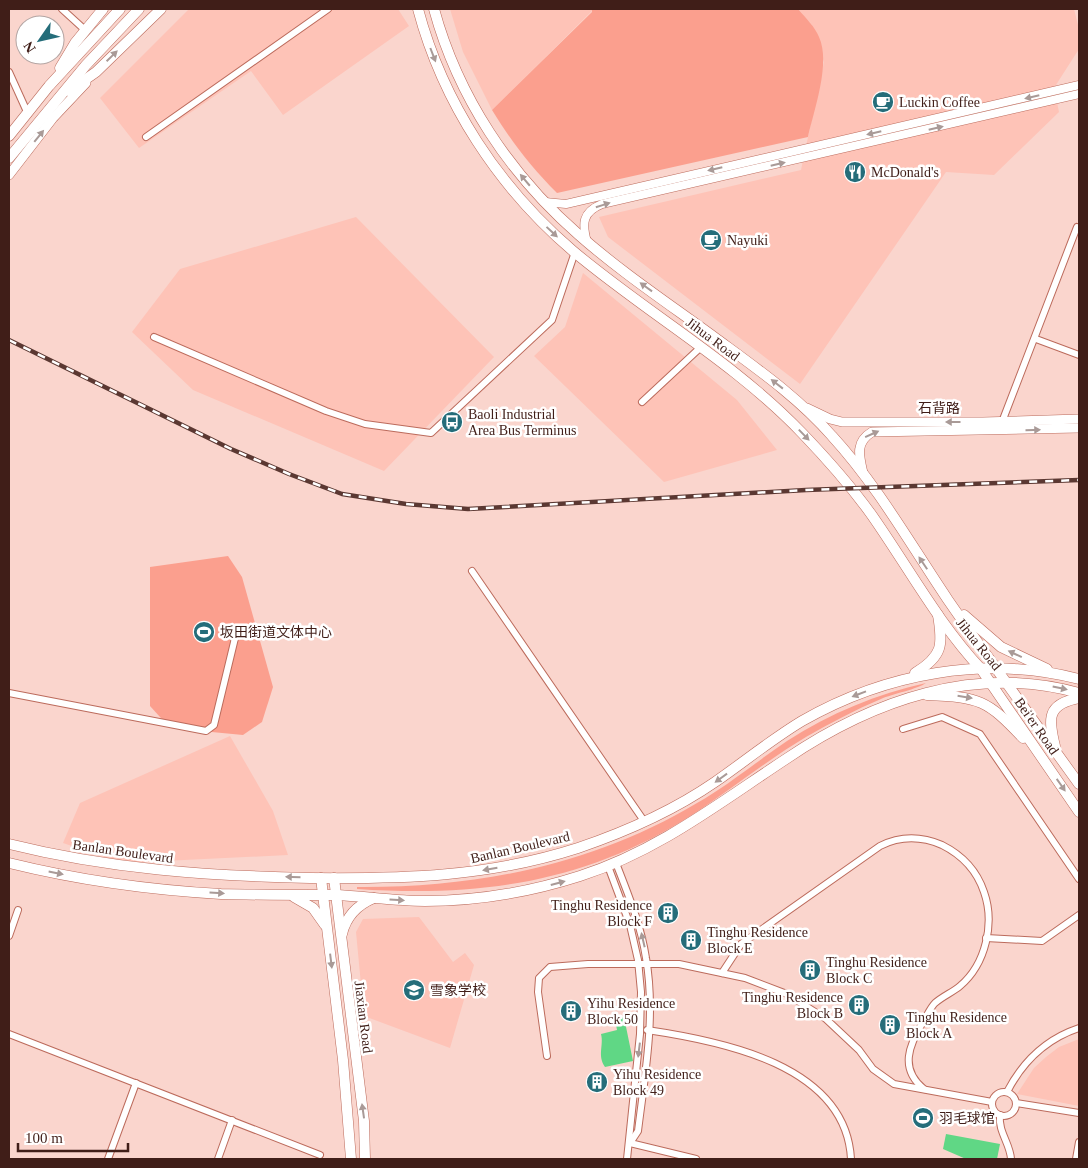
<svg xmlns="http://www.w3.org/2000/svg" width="1088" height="1168" font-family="'Times New Roman','Noto Sans SC',serif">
<rect width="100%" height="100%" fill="#fad5cd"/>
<g fill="#fec3b7">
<polygon points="189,9 398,9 409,26 283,115 251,71 139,148 100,98"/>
<polygon points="450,9 592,9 592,11 492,110 463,52"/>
<polygon points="798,9 1074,9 1079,29 1079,49 1054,88 1059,112 994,175 946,172 800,384 608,237 599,217 801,170 824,62 812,25"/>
<polygon points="356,217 494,357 384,471 193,390 132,332 180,269"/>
<polygon points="583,273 737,400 777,450 664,482 534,356 565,327"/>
<polygon points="230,736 273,811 288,855 122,863 63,843 80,803"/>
<polygon points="419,917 453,962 465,953 474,965 450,1048 364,1016 356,932 363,919"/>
<polygon points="1079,1039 1079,1106 1017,1094 1034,1068 1046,1057 1059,1047"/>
</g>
<g fill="#fb9f8e">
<path d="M592,9H798C806,18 815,27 819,37C831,63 814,110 808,137L557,193C531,167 511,141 492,110L592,12Z"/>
<polygon points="228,556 242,577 273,687 262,722 243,735 170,728 150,706 150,567"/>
<path d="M926,683C918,689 892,694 881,699C855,710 830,723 806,737C764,762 726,794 684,820C580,884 476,897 357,889V887C477,888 593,865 697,803C729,785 757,761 787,741C830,713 877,694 926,683Z"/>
</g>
<g fill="#60d785">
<path d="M624,1017L633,1061L605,1067C597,1055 604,1046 601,1034L617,1030L615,1019Z"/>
<polygon points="946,1134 1000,1144 997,1159 966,1159 943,1149"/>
</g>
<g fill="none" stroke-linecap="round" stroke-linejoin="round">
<g stroke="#bc6b5c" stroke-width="8">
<g id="minor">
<polyline points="62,9 85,30"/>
<polyline points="9,72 28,114"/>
<polyline points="146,137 328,9"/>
<polyline points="154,337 326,411 365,424 431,433 552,320 575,252"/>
<polyline points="1036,339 1079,355"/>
<polyline points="642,402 701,347"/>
<polyline points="1002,422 1077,227 1079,228"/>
<polyline points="472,571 644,821"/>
<polyline points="9,693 206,731 214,725 236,634"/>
<polyline points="903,729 942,717 980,734 1079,879"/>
<path d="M616,863C628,894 641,925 646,958C656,1015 645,1074 638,1131L630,1143"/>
<polyline points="608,866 630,925 638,960 641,992 640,1034 627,1159"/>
<polyline points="9,936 18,910"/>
<polyline points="986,938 1042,941 1079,915"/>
<path d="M722,973L741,944L880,846C900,836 921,836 942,845C962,855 977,871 984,892C995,923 986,964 960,986C953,992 943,996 935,1003C930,1008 927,1016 923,1022C909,1045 899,1069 924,1089"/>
<path d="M647,1030C722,1041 846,1065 851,1159"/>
<polyline points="9,1034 320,1155"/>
<polyline points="547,1056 538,992 539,978 550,967 588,964 679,964 745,978 787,994 826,1019 859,1050 873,1069 894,1084 992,1102"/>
<circle cx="1004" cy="1104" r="12"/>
<path d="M1007,1092C1023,1061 1046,1039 1079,1028"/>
<polyline points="1016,1103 1079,1113"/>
<path d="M1000,1115C998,1132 1010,1143 1011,1159"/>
<polyline points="630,1143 696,1159"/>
<polyline points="108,1159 136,1083"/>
<polyline points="218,1159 232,1120"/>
<polyline points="1076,1159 1079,1142"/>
</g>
</g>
<g stroke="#bc6b5c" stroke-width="9">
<g id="tertiary">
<polyline points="545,202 566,204 1079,85"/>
<path d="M587,242C582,224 582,212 602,204L1079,94"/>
</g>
</g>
<g stroke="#bc6b5c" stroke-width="10">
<g id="secondary">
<polyline points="9,175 53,118 86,83"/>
<polyline points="807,408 830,419 842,422 983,422 1079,419"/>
<path d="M863,473C859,456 855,442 872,432L1079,428"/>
</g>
</g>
<g stroke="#bc6b5c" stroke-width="11">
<g id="primary">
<path d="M418,9C443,103 499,188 573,251C648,314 734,362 802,433C826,458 850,485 871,514C907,565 938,623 981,669L1079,812"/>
<path d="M434,9C458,97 510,175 579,235C621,272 669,304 714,337C756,368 798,397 832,436C877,485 911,545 948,600C991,662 1035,723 1079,784"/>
<polyline points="60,68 75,43 103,9"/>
<polyline points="69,91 96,72 161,9"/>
<polyline points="9,136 49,86 120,9"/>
<polyline points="9,158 86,65 139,9"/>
<polyline points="964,615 1001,647 1047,669"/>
<path d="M915,673C943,656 943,645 938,615"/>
<path d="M927,695C980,697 987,700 1023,738"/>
<path d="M1055,746C1048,718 1047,704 1079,698"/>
<path d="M9,844C109,869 208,876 310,878C404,879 488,877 578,848C625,832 673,811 715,782C744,762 772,739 802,721C886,673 985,655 1079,679"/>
<path d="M9,863C78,880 150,890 221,894C259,895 297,895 334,895C364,896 394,901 425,901C477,901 530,892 580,876C658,851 719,803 786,759C873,700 975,664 1079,693"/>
<polyline points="321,878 343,1060 351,1159"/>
<polyline points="334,878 364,1121 365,1159"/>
<polyline points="294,897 313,908 325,925"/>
<path d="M342,934C346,917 357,905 374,898"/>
</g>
</g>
<use href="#minor" stroke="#fff" stroke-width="6"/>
<use href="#tertiary" stroke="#fff" stroke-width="8"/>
<use href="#secondary" stroke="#fff" stroke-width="9"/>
<use href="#primary" stroke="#fff" stroke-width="10"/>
<g stroke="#5b3832" stroke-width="4.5">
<polyline id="rail" points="9,340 231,449 289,474 342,494 406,504 468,509 806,490 1079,480"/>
</g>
<use href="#rail" stroke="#fff" stroke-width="2.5" stroke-dasharray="8" stroke-linecap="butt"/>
</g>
<defs><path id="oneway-solid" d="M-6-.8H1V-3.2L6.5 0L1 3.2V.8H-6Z" transform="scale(1.25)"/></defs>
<g fill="#a99a97">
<use href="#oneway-solid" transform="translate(433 55) rotate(69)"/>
<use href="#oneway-solid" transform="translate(112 56) rotate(-44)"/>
<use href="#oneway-solid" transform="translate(1032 97) rotate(167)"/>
<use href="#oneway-solid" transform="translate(936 128) rotate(-13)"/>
<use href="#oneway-solid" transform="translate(874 133) rotate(167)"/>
<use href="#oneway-solid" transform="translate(39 136) rotate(-51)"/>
<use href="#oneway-solid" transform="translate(778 164) rotate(-13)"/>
<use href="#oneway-solid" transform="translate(715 169) rotate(167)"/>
<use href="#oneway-solid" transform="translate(525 180) rotate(-130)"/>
<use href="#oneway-solid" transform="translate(603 205) rotate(-17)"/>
<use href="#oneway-solid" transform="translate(552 232) rotate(43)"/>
<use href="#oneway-solid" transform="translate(646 287) rotate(-144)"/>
<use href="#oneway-solid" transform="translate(777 384) rotate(-142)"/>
<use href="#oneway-solid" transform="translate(953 422) rotate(-180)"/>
<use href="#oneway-solid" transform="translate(1033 430) rotate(-1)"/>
<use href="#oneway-solid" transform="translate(872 434) rotate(-24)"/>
<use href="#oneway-solid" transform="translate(804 435) rotate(46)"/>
<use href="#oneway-solid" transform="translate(923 563) rotate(-124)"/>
<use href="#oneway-solid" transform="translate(1015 654) rotate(-155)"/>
<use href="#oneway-solid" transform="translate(1060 688) rotate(12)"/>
<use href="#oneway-solid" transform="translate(859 694) rotate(159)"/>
<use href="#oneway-solid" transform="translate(965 697) rotate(9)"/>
<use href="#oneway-solid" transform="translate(721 778) rotate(144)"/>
<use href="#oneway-solid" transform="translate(1061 785) rotate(55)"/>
<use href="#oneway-solid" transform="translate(490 869) rotate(170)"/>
<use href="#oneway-solid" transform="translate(56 873) rotate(11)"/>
<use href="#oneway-solid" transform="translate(293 877) rotate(-179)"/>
<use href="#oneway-solid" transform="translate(558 883) rotate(-15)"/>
<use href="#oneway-solid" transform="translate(217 893) rotate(3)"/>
<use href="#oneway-solid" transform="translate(397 900) rotate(3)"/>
<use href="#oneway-solid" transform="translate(643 940) rotate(-103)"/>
<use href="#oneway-solid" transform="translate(331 961) rotate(83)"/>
<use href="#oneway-solid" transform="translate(639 1050) rotate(97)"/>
<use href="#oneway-solid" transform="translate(363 1111) rotate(-98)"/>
</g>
<defs>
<g id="cafe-disc" transform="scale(1.125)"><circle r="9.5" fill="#256d7a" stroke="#fff"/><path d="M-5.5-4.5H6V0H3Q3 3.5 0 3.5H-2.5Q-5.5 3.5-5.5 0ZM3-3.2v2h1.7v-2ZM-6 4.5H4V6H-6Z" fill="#fff"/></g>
<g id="restaurant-disc" transform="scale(1.125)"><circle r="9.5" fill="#256d7a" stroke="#fff"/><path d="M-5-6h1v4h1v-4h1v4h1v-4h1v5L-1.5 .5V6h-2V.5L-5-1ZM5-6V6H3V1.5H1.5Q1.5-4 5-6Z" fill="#fff"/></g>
<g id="bus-disc" transform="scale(1.125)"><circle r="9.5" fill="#256d7a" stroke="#fff"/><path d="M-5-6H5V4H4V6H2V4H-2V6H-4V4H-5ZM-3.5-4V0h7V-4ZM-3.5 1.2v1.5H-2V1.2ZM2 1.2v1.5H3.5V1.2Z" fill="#fff"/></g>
<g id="stadium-disc" transform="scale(1.125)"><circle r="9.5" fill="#256d7a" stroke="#fff"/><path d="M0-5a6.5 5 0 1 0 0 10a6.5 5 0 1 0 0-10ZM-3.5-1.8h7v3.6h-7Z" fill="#fff"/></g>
<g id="building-disc" transform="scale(1.125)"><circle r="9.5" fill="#256d7a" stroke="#fff"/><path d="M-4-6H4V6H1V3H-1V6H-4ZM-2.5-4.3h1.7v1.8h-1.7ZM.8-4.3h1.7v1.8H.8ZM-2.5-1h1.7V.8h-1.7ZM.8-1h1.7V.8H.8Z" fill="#fff"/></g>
<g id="school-disc" transform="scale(1.125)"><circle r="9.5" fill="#256d7a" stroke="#fff"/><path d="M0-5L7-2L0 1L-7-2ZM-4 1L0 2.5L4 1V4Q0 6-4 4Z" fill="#fff"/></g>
</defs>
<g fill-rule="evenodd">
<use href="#cafe-disc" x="883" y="102"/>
<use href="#restaurant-disc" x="855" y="172"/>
<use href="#cafe-disc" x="711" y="240"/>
<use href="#bus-disc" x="452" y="422"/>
<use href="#stadium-disc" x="204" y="632"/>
<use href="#building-disc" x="668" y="913"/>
<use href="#building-disc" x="691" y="940"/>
<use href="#building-disc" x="810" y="970"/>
<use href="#school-disc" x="414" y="990"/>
<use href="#building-disc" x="859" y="1005"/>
<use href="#building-disc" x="571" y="1011"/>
<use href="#building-disc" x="890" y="1025"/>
<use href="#building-disc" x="597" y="1082"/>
<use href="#stadium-disc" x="923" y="1118"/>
</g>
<g text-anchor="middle" stroke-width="5" stroke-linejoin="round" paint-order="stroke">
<g font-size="14" fill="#401e18" stroke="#fff" text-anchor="start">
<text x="899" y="107">Luckin Coffee</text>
<text x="871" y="177">McDonald's</text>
<text x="727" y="245">Nayuki</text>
<text x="468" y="419">Baoli Industrial<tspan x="468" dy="16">Area Bus Terminus</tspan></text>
<text x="220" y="637">坂田街道文体中心</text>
<text x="652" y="910" text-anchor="end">Tinghu Residence<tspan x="652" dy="16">Block F</tspan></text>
<text x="707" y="937">Tinghu Residence<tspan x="707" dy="16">Block E</tspan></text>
<text x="826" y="967">Tinghu Residence<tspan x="826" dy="16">Block C</tspan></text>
<text x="430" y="995">雪象学校</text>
<text x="843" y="1002" text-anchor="end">Tinghu Residence<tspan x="843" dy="16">Block B</tspan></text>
<text x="587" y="1008">Yihu Residence<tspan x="587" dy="16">Block 50</tspan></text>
<text x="906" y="1022">Tinghu Residence<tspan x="906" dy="16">Block A</tspan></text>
<text x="613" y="1079">Yihu Residence<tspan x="613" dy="16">Block 49</tspan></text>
<text x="939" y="1123">羽毛球馆</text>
</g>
<g font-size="14" fill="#401e18" stroke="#fff">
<text transform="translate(713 339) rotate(37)" y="5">Jihua Road</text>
<text x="939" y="413">石背路</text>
<text transform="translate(979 644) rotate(51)" y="5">Jihua Road</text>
<text transform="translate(1037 726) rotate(55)" y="5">Bei'er Road</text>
<text transform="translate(520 847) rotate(-13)" y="5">Banlan Boulevard</text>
<text transform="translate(123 851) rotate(8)" y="5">Banlan Boulevard</text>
<text transform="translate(364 1017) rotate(83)" y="5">Jiaxian Road</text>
</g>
</g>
<rect width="1088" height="1168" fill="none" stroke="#401e18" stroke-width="20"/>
<g transform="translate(40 40) rotate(236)"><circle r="24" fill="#ffffff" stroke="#b3a5a3"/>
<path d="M0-4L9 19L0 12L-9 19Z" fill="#256d7a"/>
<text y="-8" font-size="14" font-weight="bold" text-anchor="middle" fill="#401e18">N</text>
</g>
<path d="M18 1143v8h110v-8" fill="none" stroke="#401e18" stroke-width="2.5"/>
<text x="25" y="1143" font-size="15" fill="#401e18" stroke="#ffffff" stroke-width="4" paint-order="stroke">100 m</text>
</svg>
